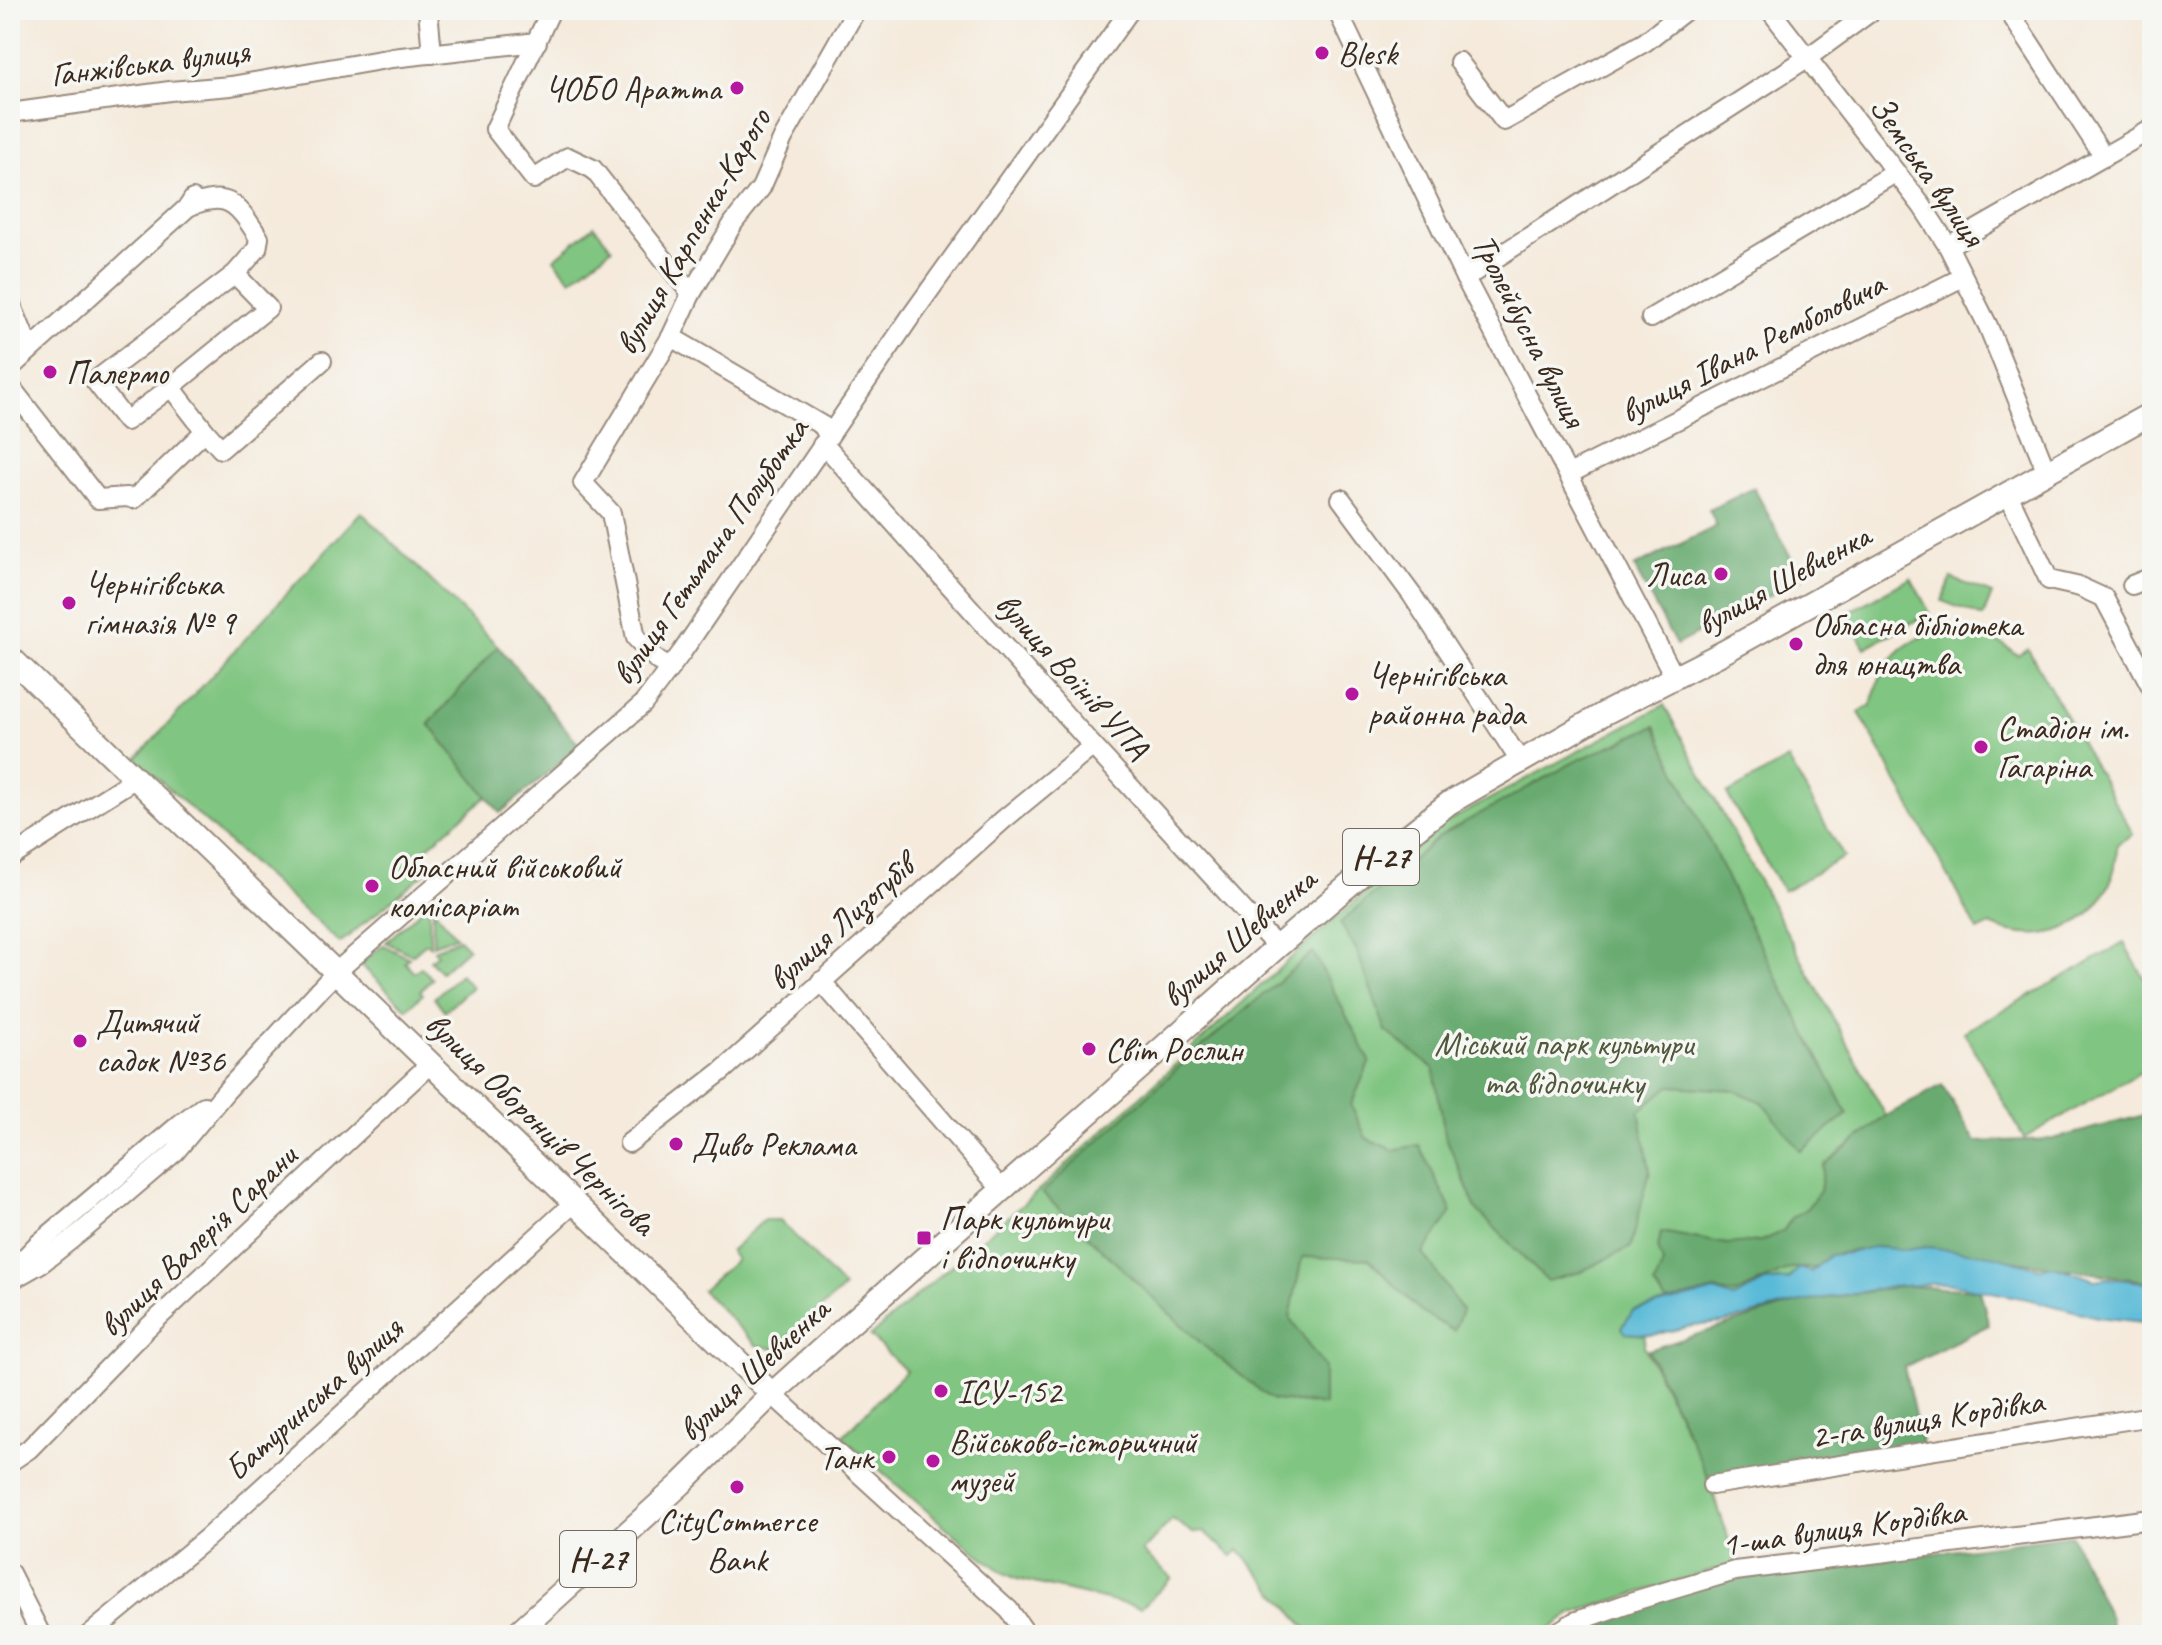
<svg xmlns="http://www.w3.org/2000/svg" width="2162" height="1645" font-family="Caveat,sans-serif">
<rect width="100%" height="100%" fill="#f6f6f2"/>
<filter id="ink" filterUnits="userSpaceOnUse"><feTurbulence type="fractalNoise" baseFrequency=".0125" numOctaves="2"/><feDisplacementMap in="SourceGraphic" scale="16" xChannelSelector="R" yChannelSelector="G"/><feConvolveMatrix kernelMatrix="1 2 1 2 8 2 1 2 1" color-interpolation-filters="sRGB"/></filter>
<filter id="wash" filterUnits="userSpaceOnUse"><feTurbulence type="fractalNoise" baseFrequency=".006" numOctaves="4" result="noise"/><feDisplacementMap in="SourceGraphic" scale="32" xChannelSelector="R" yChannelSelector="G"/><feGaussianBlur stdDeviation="1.8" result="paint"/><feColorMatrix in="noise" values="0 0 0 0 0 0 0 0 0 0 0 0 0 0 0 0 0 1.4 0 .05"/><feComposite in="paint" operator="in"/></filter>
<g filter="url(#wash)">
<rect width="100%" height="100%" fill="#f5eadb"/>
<g fill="#80c581" stroke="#5e7850" stroke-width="2">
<polygon points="594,226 612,248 571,280 554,259"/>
<polygon points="361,512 498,646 429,724 487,796 416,857 425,873 340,943 136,759"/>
<polygon points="1911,578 1930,613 1865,648 1845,614"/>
<polygon points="1951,578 1992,594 1983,617 1942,601"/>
<path d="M1958,629C1982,633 1998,639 2017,655L2028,649L2133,834L2117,844C2118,914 2054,954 1990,925L1978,931L1859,712L1871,705C1884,655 1907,634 1958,629Z"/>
<polygon points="1664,705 1886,1116 1824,1165 1815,1268 1811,1272 1798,1268 1788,1280 1767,1281 1734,1298 1715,1291 1633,1311 1622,1327 1626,1333 1645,1335 1644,1346 1705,1469 1737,1563 1573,1613 1541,1635 1312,1635 1239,1550 1232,1556 1204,1532 1193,1533 1172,1519 1142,1552 1172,1578 1141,1608 1017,1579 1004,1573 964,1543 842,1437 906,1371 870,1336 1036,1193 1296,953 1443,824"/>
<polygon points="1788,759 1844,857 1783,891 1727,794"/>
<polygon points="429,903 430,946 426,943 412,955 386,942"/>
<polygon points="433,908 456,936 433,945"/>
<polygon points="459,939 468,948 441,972 430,960 437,954 434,950"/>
<polygon points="2124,943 2152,992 2152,1066 2024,1138 1964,1032"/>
<polygon points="383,945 409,958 405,962 414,972 421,967 432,979 420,991 423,994 407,1009 360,964"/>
<polygon points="460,974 472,987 445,1011 434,998"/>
<polygon points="764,1220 780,1220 844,1288 775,1349 756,1345 702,1290 736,1260 730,1251"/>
</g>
<g fill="#68aa6f" stroke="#526a46" stroke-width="2">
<polygon points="1754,488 1802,578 1676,645 1634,567 1717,526 1709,510"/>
<polygon points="498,646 580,746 500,813 429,724"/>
<polygon points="1655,726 1748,922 1848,1114 1801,1151 1762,1102 1734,1090 1669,1086 1639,1112 1650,1170 1631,1247 1580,1272 1547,1281 1476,1209 1445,1135 1434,1069 1386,1031 1356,949 1340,923 1441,835 1574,762"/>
<polygon points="1313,952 1370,1061 1351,1105 1366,1138 1393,1150 1419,1145 1452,1212 1423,1253 1462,1310 1454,1331 1421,1312 1369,1259 1302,1257 1290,1318 1324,1367 1324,1405 1272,1400 1204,1346 1042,1193 1182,1064"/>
<polygon points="1942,1085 1976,1142 2053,1139 2152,1113 2152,1282 1927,1247 1907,1250 1876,1247 1830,1255 1815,1268 1791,1268 1735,1294 1715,1290 1667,1302 1654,1286 1663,1264 1658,1248 1661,1232 1727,1244 1761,1241 1783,1231 1792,1218 1807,1208 1820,1191 1824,1165 1886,1116"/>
<polygon points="1905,1286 1980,1290 1989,1325 1904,1367 1923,1451 1712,1485 1648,1350 1796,1303"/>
<polygon points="2071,1535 2110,1618 2113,1635 1574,1635 1611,1614 1707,1583"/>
</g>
<polygon fill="#58bad7" stroke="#4a727a" stroke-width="2" points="1873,1247 1907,1250 1927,1247 1992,1255 2040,1268 2054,1266 2095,1280 2107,1278 2152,1283 2152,1323 2097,1317 2032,1300 1946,1283 1889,1287 1796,1303 1722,1323 1692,1326 1653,1335 1626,1333 1622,1328 1633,1311 1715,1291 1734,1298 1767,1281 1788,1280 1798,1268 1811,1272 1830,1255 1849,1253"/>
</g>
<g filter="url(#ink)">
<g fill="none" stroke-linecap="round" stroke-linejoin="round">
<g stroke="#988a7c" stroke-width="22">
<g id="minor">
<polyline points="428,10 432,54"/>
<polyline points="551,10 495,129 534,179 568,157 593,169 691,294"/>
<polyline points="1337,10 1465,278 1674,676"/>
<polyline points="1770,10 1922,206 1948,246 1988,326 2046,470"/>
<polyline points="2008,10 2104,157"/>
<polyline points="1459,62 1504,121 1645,42 1686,10"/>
<polyline points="10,113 170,91 231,86 392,58 537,42"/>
<polyline points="1948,246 2152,129"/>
<polyline points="1465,278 1807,58 1873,10"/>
<polyline points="10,301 30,350"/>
<polyline points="1651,318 1895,173"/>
<polyline points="671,337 823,426 828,436"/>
<polyline points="10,368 188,207 193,199"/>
<polyline points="10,386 98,499 127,497 134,499 205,431 221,449 322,361"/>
<path d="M171,387L126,421L95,381L235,274L257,249L259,238C237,203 228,190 188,207"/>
<polyline points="205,431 171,387 268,308 235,274"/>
<polyline points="822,445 828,449 1093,746 1277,947"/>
<polyline points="1569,474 1963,277"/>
<polyline points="2007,492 2049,580 2080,587 2104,598 2152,688"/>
<polyline points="1341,499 1412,595 1520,761"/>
<polyline points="2132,585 2152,577"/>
<polyline points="670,668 658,661 636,638 611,513 583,483 671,337 691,294 734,222 761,188 783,138 856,10"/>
<polyline points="10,858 136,778"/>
<polyline points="821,981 1003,1191"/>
<polyline points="629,1143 722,1071 1003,820 1093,746"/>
<polyline points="10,1273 37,1245 180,1124 204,1106"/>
<polyline points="10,1281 43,1262 87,1227 175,1152 226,1091 336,972 643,704 682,652 909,319 1130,10"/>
<polyline points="772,1394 1009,1610 1027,1635"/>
<polyline points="10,1462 29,1449 145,1330 430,1064"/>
<polyline points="1712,1485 2152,1416"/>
<polyline points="10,1573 41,1635"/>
<polyline points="89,1635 208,1537 575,1202"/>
<polyline points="1553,1635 1574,1622 1637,1600 1735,1571 2152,1519"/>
</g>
</g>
<g stroke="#988a7c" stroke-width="26">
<g id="major">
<polyline points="10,657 772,1394"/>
<polyline points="515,1635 681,1484 772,1394 835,1337 1277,947 1391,849 1449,803 1605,713 1724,652 2152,413"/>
</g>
</g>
<use href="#minor" stroke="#fff" stroke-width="18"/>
<use href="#major" stroke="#fff" stroke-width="22"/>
</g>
</g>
<g fill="#b5179e" stroke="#f6f6f2" stroke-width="3">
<circle cx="1322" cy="53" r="8"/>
<circle cx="737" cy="88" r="8"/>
<circle cx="50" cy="372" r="8"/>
<circle cx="1721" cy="574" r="8"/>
<circle cx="69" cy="603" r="8"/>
<circle cx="1796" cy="644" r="8"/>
<circle cx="1352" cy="694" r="8"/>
<circle cx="1981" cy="747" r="8"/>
<circle cx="372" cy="886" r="8"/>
<circle cx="80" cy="1041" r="8"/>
<circle cx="1089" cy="1049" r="8"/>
<circle cx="676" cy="1144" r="8"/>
<rect x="916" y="1230" width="16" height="16" rx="4"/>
<circle cx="941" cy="1391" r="8"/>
<circle cx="889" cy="1457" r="8"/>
<circle cx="933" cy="1461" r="8"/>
<circle cx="737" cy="1487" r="8"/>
</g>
<g text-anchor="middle" stroke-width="7" stroke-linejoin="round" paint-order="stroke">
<g fill="#f6f6f2" stroke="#73675e" stroke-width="2">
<rect x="1343" y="829" width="76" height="56" rx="6"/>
<rect x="560" y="1531" width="76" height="56" rx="6"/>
</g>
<g font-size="32" font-weight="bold" fill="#3b2a1e">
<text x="1381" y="868">Н-27</text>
<text x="598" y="1570">Н-27</text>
</g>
<g font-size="34" fill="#3b2a1e" stroke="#f6f6f2" text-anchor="start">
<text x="1338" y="65">Blesk</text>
<text x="721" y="100" text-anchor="end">ЧОБО Аратта</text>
<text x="66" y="384">Палермо</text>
<text x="1705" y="586" text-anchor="end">Лиса</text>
<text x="85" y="595">Чернігівська<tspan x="85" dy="39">гімназія № 9</tspan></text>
<text x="1812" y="636">Обласна бібліотека<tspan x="1812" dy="39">для юнацтва</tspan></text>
<text x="1368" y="686">Чернігівська<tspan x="1368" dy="39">районна рада</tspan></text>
<text x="1997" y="739">Стадіон ім.<tspan x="1997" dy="39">Гагаріна</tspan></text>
<text x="388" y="878">Обласний військовий<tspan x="388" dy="39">комісаріат</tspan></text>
<text x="96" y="1033">Дитячий<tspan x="96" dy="39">садок №36</tspan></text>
<text x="1105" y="1061">Світ Рослин</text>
<text x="692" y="1156">Диво Реклама</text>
<text x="940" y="1230">Парк культури<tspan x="940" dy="39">і відпочинку</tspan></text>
<text x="957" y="1403">ІСУ-152</text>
<text x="949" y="1453">Військово-історичний<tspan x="949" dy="39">музей</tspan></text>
<text x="873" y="1469" text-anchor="end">Танк</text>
<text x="737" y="1532" text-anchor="middle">CityCommerce<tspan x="737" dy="39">Bank</tspan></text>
</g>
<g font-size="34" fill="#3b2a1e" stroke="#f6f6f2">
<text transform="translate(150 62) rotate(-7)" y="12">Ганжівська вулиця</text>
<text transform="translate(1928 170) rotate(55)" y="12">Земська вулиця</text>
<text transform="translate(692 231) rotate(-60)" y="12">вулиця Карпенка-Карого</text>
<text transform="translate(1530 330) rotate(63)" y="12">Тролейбусна вулиця</text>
<text transform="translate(1752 347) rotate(-27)" y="12">вулиця Івана Ремболовича</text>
<text transform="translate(709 551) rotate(-55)" y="12">вулиця Гетьмана Полуботка</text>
<text transform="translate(1783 579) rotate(-29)" y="12">вулиця Шевченка</text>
<text transform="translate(1073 675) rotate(48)" y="12">вулиця Воїнів УПА</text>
<text transform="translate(840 922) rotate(-42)" y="12">вулиця Лизогубів</text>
<text transform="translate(1238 937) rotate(-41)" y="12">вулиця Шевченка</text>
<text transform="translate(541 1123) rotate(44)" y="12">вулиця Оборонців Чернігова</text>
<text transform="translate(197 1240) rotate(-44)" y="12">вулиця Валерія Сарани</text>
<text transform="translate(753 1369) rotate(-43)" y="12">вулиця Шевченка</text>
<text transform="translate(313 1398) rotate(-42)" y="12">Батуринська вулиця</text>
<text transform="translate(1927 1418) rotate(-9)" y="12">2-га вулиця Кордівка</text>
<text transform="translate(1843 1527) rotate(-8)" y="12">1-ша вулиця Кордівка</text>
</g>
<g font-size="34" fill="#50583c" stroke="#f6f6f2">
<text x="1564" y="1055">Міський парк культури<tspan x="1564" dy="39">та відпочинку</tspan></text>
</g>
</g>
<rect width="2162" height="1645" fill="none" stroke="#f6f6f2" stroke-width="40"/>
</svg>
